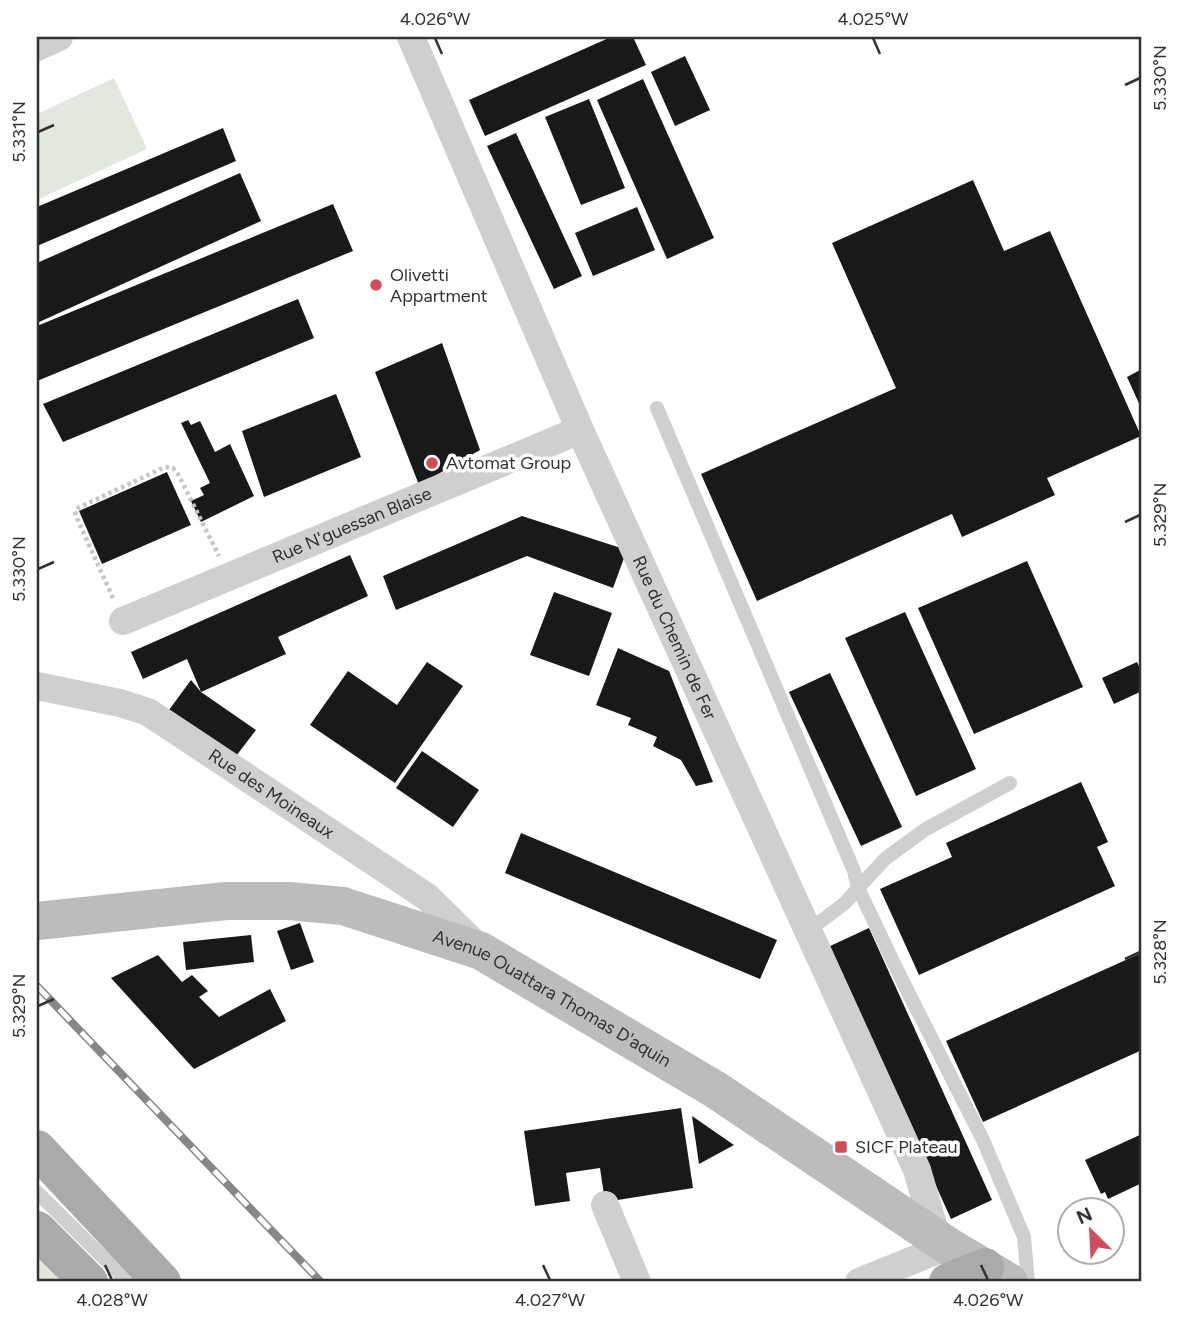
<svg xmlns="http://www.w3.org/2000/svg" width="1179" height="1319" font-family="Figtree,sans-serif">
<rect width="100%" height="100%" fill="#fff"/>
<g fill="#e2e8dd">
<polygon points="114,78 147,149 37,200 37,114"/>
<polygon points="37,1254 64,1282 39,1282 37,1273"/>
</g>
<g fill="#191919">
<polygon points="611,37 633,37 646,65 485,136 469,100"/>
<polygon points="685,56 710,110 675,126 651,72"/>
<polygon points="643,79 714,238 667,259 597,100"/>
<polygon points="589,99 625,188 581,205 545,117"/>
<polygon points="223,128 236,161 37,246 37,207"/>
<polygon points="516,133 582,276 554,289 487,146"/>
<polygon points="240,173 261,221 37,323 37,263"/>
<polygon points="973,180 1004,251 1050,231 1141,436 1047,478 1055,495 962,537 952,514 757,601 701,474 896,388 832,243"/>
<polygon points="333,204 353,251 37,381 37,326"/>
<polygon points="637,207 655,250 593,276 575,233"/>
<polygon points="298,299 314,338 63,442 43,404"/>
<polygon points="442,343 480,450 419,485 375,372"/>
<polygon points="1142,369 1142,410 1127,377"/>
<polygon points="336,394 361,457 264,497 242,431"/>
<polygon points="188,420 191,425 200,421 215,452 230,444 254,496 201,522 191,501 204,495 200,488 210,483 181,423"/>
<polygon points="167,472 191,525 102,564 79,511"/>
<polygon points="522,516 627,550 613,588 527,556 396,610 383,576"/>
<polygon points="350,555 368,596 278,637 286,654 201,692 187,659 143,679 131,652"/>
<polygon points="1027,561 1083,687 974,734 918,608"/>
<polygon points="554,592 612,613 589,676 530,655"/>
<polygon points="905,612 976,769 916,796 845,638"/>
<polygon points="618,648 669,671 713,782 696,786 681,760 653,746 657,737 628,725 631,718 596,705"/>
<polygon points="427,662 463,686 395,783 310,725 348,671 397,705"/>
<polygon points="1137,662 1142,673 1142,691 1114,704 1102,678"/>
<polygon points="830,673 902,827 861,846 789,692"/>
<polygon points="191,680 201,692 256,730 233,760 169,710"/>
<polygon points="422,751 479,790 453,827 396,788"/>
<polygon points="1081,782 1108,842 1097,847 1115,886 919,975 880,889 952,857 946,843"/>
<polygon points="521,833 777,940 760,979 505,873"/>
<polygon points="300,923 314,962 291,970 277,931"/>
<polygon points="869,928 992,1200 951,1219 828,947"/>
<polygon points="251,935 254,962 186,970 183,942"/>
<polygon points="1139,954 1142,962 1142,1050 983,1122 946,1041"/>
<polygon points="158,955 182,982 192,975 208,991 199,997 219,1017 270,989 286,1021 194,1069 111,978"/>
<polygon points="681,1108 693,1188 605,1202 600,1168 566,1173 570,1201 535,1206 524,1131"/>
<polygon points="692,1116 734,1145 699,1164"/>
<polygon points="1142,1134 1142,1183 1108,1199 1105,1192 1101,1194 1085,1160"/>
</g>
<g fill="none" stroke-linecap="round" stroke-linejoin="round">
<polyline stroke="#c6c6c6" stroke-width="4.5" stroke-dasharray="3.5 3.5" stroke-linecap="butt" points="113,598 76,516 75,511 78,508 165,467 173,468 177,472 219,556"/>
<g stroke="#cfcfcf" stroke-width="14">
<polyline points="657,408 854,871 858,888 845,903 808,931"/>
<polyline points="1010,783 926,829 886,858 858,888 900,976 983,1140 1024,1237 1028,1282"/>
<polyline points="37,1192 128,1282"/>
</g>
<g stroke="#cfcfcf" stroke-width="28">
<path id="s1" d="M411,37L580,430L917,1170L937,1238"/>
<polyline points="37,47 59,37"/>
<path id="s2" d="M123,621L580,430"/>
<path id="s3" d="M37,686L120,703L148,712L427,897L479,948"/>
<polyline points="605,1205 637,1282"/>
<polyline points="859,1282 948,1246"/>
</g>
<path stroke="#bcbcbc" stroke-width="38" id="s4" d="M37,921L226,901H289L343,906L481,951L716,1090L948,1246L1009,1282"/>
<g stroke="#aaa" stroke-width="38">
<polyline points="37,1149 162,1282"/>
<polyline points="37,1230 89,1282"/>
<polyline points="948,1282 985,1267"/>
</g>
<g stroke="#878787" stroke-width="8">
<polyline id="rail" points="37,986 321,1282"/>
</g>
<use href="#rail" stroke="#fff" stroke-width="5" stroke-dasharray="16" stroke-linecap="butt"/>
</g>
<path fill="none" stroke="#323232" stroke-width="2.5" d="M435,38L442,54M873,38L880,54M1125,85L1140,78M38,132L54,125M1125,522L1140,515M38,569L54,562M1125,959L1140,952M38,1006L54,999M105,1265L112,1280M543,1265L550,1280M981,1265L988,1280"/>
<g fill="#d14d5b" stroke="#fff" stroke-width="2.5">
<circle cx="376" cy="285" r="7"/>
<circle cx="432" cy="463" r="7"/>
<rect x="834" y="1140" width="14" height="14" rx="3.5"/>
</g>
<g text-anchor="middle" stroke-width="7" stroke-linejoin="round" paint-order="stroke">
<g font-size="18" fill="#323232" stroke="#fff" text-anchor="start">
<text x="390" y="281">Olivetti<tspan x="390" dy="21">Appartment</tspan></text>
<text x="446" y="469">Avtomat Group</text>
<text x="855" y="1153">SICF Plateau</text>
</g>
<g font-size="18" fill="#323232" stroke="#fff">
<text dy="6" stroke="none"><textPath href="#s2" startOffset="248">Rue N'guessan Blaise</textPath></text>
<text dy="6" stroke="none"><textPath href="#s1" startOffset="656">Rue du Chemin de Fer</textPath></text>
<text dy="6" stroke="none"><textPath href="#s3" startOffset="262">Rue des Moineaux</textPath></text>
<text dy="6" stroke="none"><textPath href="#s4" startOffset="537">Avenue Ouattara Thomas D'aquin</textPath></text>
</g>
</g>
<rect width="1179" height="1319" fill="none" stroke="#ffffff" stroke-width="77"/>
<g transform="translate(1091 1231) rotate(336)"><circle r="33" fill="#ffffff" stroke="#adadad" stroke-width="2"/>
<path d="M0-5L12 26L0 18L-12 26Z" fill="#d14d5b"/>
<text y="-10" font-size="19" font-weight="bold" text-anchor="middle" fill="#323232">N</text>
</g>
<rect x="38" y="38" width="1102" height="1242" fill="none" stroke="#323232" stroke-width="2.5"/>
<g font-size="18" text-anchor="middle" fill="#323232">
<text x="435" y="25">4.026°W</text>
<text x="873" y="25">4.025°W</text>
<text transform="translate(1160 78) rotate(-90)" y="6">5.330°N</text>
<text transform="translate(19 132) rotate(-90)" y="6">5.331°N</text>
<text transform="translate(1160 515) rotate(-90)" y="6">5.329°N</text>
<text transform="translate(19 569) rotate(-90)" y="6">5.330°N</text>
<text transform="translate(1160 952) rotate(-90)" y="6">5.328°N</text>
<text transform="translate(19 1006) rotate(-90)" y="6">5.329°N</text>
<text x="112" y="1306">4.028°W</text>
<text x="550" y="1306">4.027°W</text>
<text x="988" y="1306">4.026°W</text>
</g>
</svg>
